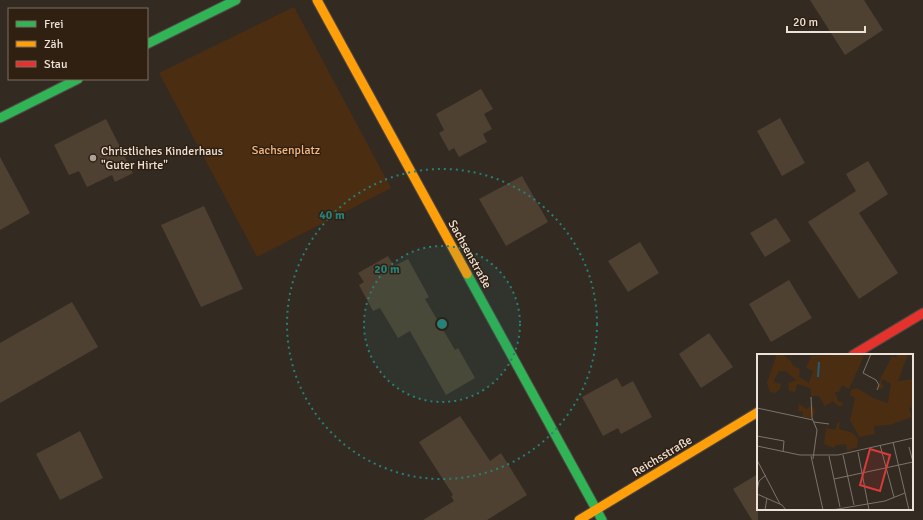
<svg xmlns="http://www.w3.org/2000/svg" width="923" height="520" font-family="Signika,sans-serif">
<rect width="100%" height="100%" fill="#332a22"/>
<polygon fill="#4b2e11" points="294,7 391,188 257,257 159,73"/>
<g fill="#4f4132">
<polygon points="810,0 864,0 883,30 845,55"/>
<polygon points="481,89 493,109 484,114 492,129 483,134 487,142 459,157 454,148 449,151 439,133 444,130 436,114"/>
<polygon points="780,118 805,163 782,176 757,131"/>
<polygon points="106,119 133,173 115,182 112,175 87,187 79,171 69,175 54,145"/>
<polygon points="0,157 30,213 0,230"/>
<polygon points="868,161 888,194 859,213 898,273 859,299 808,222 856,191 846,174"/>
<polygon points="522,176 548,222 506,246 479,199"/>
<polygon points="204,206 243,289 201,307 161,225"/>
<polygon points="776,218 791,241 765,257 750,233"/>
<polygon points="640,242 659,273 628,292 608,261"/>
<polygon points="388,256 394,266 408,259 429,297 425,299 455,350 458,348 475,378 446,395 410,331 398,338 380,308 373,311 359,285 364,282 358,273"/>
<polygon points="789,280 812,318 771,342 749,304"/>
<polygon points="72,302 98,347 0,403 0,343"/>
<polygon points="709,333 733,367 701,388 679,354"/>
<polygon points="617,378 622,387 633,381 652,417 621,434 618,428 603,436 582,397"/>
<polygon points="460,416 490,461 501,453 527,495 487,520 423,520 454,501 451,496 453,495 419,442"/>
<polygon points="80,431 103,478 60,500 36,454"/>
<polygon points="758,474 758,520 752,520 733,489"/>
</g>
<g fill="none" stroke-linecap="round" stroke-linejoin="round">
<g stroke="#504841" stroke-width="11">
<g id="fast">
<polyline points="147,44 236,0"/>
<polyline points="0,118 78,79"/>
<polyline points="467,274 602,520"/>
</g>
</g>
<g stroke="#504841" stroke-width="11">
<g id="slow">
<polyline points="317,0 467,274"/>
<polyline points="579,520 758,412"/>
</g>
</g>
<g stroke="#504841" stroke-width="11">
<polyline id="jam" points="853,355 923,313"/>
</g>
<use href="#fast" stroke="#30b455" stroke-width="9"/>
<use href="#slow" stroke="#ff9f0a" stroke-width="9"/>
<use href="#jam" stroke="#e5322d" stroke-width="9"/>
</g>
<circle cx="442" cy="324" r="78" fill="#258179" fill-opacity=".12"/>
<g fill="none" stroke="#258179" stroke-width="2" stroke-dasharray="2 4">
<circle cx="442" cy="324" r="78"/>
<circle cx="442" cy="324" r="155"/>
</g>
<circle fill="#aca298" stroke="#302011" stroke-width="1.5" cx="93" cy="158" r="4"/>
<g text-anchor="middle" stroke-width="3" stroke-linejoin="round" paint-order="stroke">
<g font-size="12" fill="#f6b880" stroke="#302011">
<text x="286" y="154">Sachsenplatz</text>
</g>
<g font-size="12" fill="#ede2d8" stroke="#302011" text-anchor="start">
<text x="101" y="155">Christliches Kinderhaus<tspan x="101" dy="14">"Guter Hirte"</tspan></text>
</g>
<g font-size="12" fill="#ede2d8" stroke="#302011">
<text transform="translate(470 254) rotate(61)" y="4">Sachsenstraße</text>
<text transform="translate(662 456) rotate(-31)" y="4">Reichsstraße</text>
</g>
</g>
<g transform="translate(757 354)">
<rect width="156" height="156" fill="#332a22"/>
<path d="M20,0H25L34,7L36,12L43,15L42,23L52,29L56,17L49,14L54,2L101,0L107,2L92,35L85,31L82,38H78L81,47L86,49V52H81L76,47L68,52L62,42H54V35L48,32L40,30L38,38L32,37L31,29L39,26L29,17H22L18,24L17,28L24,30L23,35L18,39L13,38L10,29ZM141,0H151L141,27L156,25V52L152,55L155,63L132,71L117,72L118,80L102,83L93,66L98,44L93,41L94,36L100,34L116,44L131,49L134,30L126,25L124,28L127,34L121,35L122,28L135,2L139,4ZM42,50L50,55L53,52L57,54L58,59L54,64L45,63L46,58L41,57ZM81,68L83,69L82,75L96,79L101,85L100,93L90,97L89,90L79,91L77,94L67,90L69,74L78,76Z" fill="#4b2e11"/>
<path fill="none" stroke="#255c77" stroke-width="2" d="M61,23L62,8"/>
<path fill="none" stroke="#7d746b" stroke-width="1" d="M114,0L106,19L119,26L122,31L120,36M54,43L55,64L60,76L56,105M0,54L56,66M57,68L72,70M0,82L27,87L26,98M136,88L152,156M123,91L137,143M0,92L43,101H81L156,84M152,93L156,108M101,98L112,156M86,101L97,151M54,102L66,156M72,102L83,153M0,106L23,150M77,125L156,108M0,137L2,127L9,121M0,140L25,151L29,156M8,156L10,144M33,156H47M75,156L128,147L148,139"/>
<path fill="#d83b3a" fill-opacity="0.15" stroke="#d83b3a" stroke-width="2" d="M113,95L133,101L123,137L103,131Z"/>
<rect width="156" height="156" fill="none" stroke="#ede2d8" stroke-width="2"/>
</g>
<circle cx="442" cy="324" r="6" fill="#258179" stroke="#302011" stroke-width="2"/>
<g font-size="12" text-anchor="middle" font-weight="bold" fill="#258179" stroke="#302011" stroke-width="3" stroke-linejoin="round" paint-order="stroke">
<text x="332" y="219">40 m</text>
<text x="387" y="273">20 m</text>
</g>
<rect x="8" y="8" width="140" height="72" fill="#302011" stroke="#7c6e61"/>
<rect x="16" y="21" width="20" height="6" fill="#30b455" stroke="#7c6e61"/>
<text x="44" y="28" font-size="12" fill="#ede2d8">Frei</text>
<rect x="16" y="41" width="20" height="6" fill="#ff9f0a" stroke="#7c6e61"/>
<text x="44" y="48" font-size="12" fill="#ede2d8">Zäh</text>
<rect x="16" y="61" width="20" height="6" fill="#e5322d" stroke="#7c6e61"/>
<text x="44" y="68" font-size="12" fill="#ede2d8">Stau</text>
<path d="M787 26v6h78v-6" fill="none" stroke="#ede2d8" stroke-width="2"/>
<text x="793" y="26" font-size="12" fill="#ede2d8" stroke="#302011" stroke-width="3" paint-order="stroke">20 m</text>
</svg>
